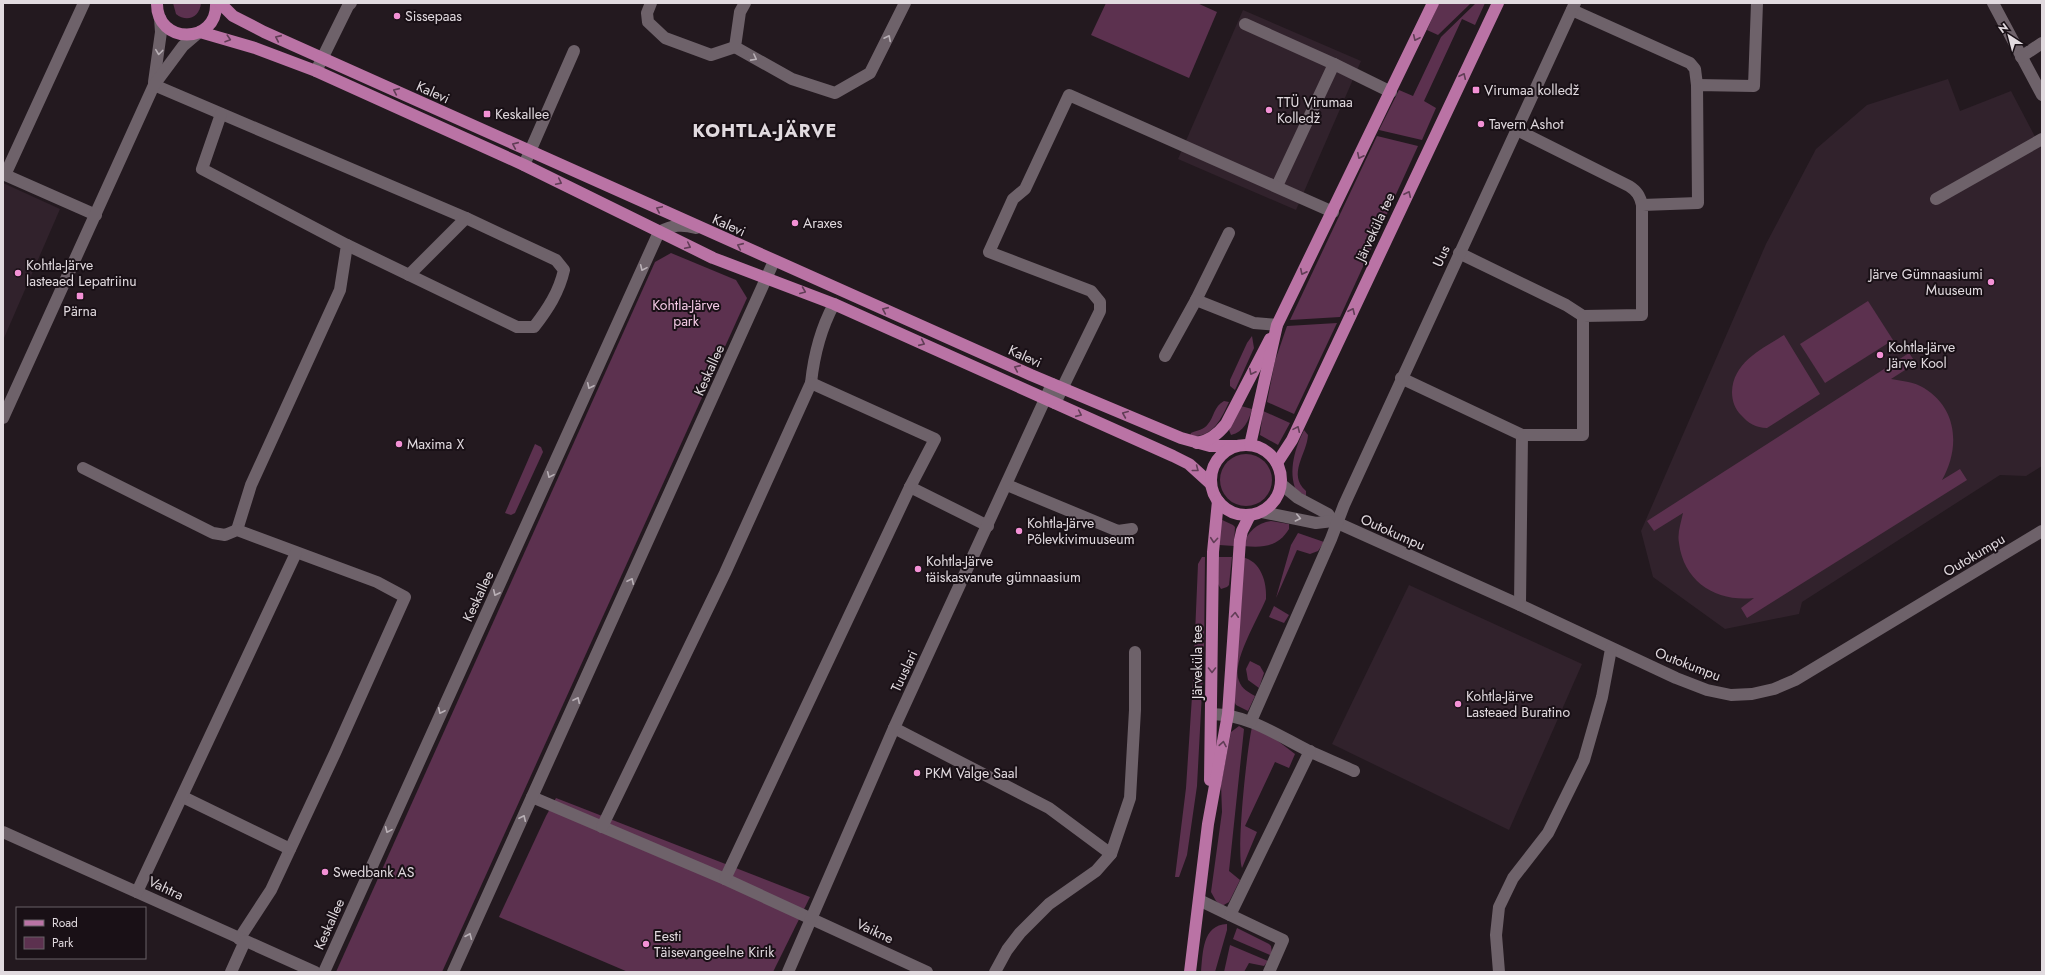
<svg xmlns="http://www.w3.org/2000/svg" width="2045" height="975" font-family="Jost,sans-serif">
<rect width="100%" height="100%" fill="#23191f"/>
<g fill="#31222c">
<polygon points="1243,10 1361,61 1296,210 1178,159"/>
<polygon points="1948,79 1960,111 2011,91 2042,150 2042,466 2026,476 2000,475 1802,602 1799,614 1725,629 1653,577 1641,531 1766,244 1816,149 1867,105"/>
<polygon points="3,183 60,209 4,338 3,338"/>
<polygon points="1409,585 1582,664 1509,830 1332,744"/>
</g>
<g fill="#5c314f">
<path d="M173,3H201C200,17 187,23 176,14Z"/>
<polygon points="1106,3 1197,3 1217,12 1189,78 1091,35"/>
<polygon points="1439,3 1471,3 1438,35 1427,30"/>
<polygon points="1476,3 1485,3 1475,25 1462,19 1424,101 1436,108 1422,140 1379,130 1399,90 1413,96 1441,37"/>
<polygon points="1377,136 1418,146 1340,317 1290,320"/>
<polygon points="671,253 736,280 747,298 442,972 336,972 655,262"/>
<polygon points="1868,301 1893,340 1825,383 1800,344"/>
<polygon points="1337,323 1294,414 1267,402 1275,361 1287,326"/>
<path d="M1784,335L1820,394L1767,428C1756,428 1748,423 1741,415C1735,409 1732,401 1732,392C1733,362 1762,349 1784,335Z"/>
<polygon points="1252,336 1254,348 1235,390 1230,386 1230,380 1247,343"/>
<path d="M1909,353L1916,363L1891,379C1903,381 1914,382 1924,388C1958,409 1960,448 1942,480L1960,469L1967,480L1747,618L1741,608L1754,598C1717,602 1684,583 1679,543C1677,533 1681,523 1683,513L1654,531L1647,521Z"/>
<path d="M1224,401L1229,402C1221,419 1213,438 1190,436L1191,433C1197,430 1204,430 1208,424C1214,417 1214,406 1224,401Z"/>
<path d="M1241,406L1252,409C1249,420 1244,432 1231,435L1229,430Z"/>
<polygon points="1263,411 1290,423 1278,445 1260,435"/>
<path d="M1304,430L1308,435C1307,454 1287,474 1306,491V496L1296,490C1288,471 1295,448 1304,430Z"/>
<polygon points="535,444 541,447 543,452 515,513 511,515 505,513"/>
<circle cx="1246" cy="480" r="26"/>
<polygon points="1220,519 1233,525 1235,527 1234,546 1219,545"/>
<path d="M1271,521L1289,524V529C1278,547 1263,548 1243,546C1247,532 1257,523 1271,521Z"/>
<polygon points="1298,533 1324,542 1318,551 1310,554 1297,550 1276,598 1291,545"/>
<polygon points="1202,557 1205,557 1204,654 1197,786 1187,855 1179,877 1175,877 1186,788 1193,681 1198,564"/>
<polygon points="1219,557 1232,557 1229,585 1227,587 1221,589 1218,584"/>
<path d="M1242,557C1261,561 1267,582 1266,599C1258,619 1231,662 1239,681C1242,689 1248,692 1255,696L1248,711L1236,705L1233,699Z"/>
<polygon points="1274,606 1289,615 1284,623 1269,617"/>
<polygon points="1250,661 1260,666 1264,673 1259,688 1248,680 1246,669"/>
<polygon points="1239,726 1244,729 1229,871 1240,880 1229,902 1222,906 1216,901 1211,892 1222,812 1221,784 1231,732"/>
<path d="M1252,727L1270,735L1295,754L1289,768L1275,762L1245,826L1257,832L1242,868C1236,851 1247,748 1252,727Z"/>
<polygon points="556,798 810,897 773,972 628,972 499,917 546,816"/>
<path d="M1227,924V930L1215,972H1201C1203,953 1202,925 1227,924Z"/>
<polygon points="1237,928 1269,944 1271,946 1272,953 1270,955 1233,939"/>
<polygon points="1230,945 1268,961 1264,966 1249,963 1244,972 1224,972"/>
</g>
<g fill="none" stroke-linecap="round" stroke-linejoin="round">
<g stroke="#6e626a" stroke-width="12">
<polyline points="651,3 647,13 648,22 665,38 711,55 735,47"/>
<polyline points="745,3 740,12 735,47 792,79 835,93 870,73 905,3"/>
<polyline points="1993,3 2042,95"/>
<polyline points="1572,10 1690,63 1695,69 1697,85"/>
<polyline points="1245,24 1334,64"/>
<polyline points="2021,57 2042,43"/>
<polyline points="316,71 348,6 351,3"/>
<polyline points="154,82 161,32 160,18"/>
<path d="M154,85L466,218L556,260L564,270C559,292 548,309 534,327H517L347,245"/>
<polyline points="221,114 202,169 347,245 340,290 251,485 237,530"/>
<path d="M1517,130L1629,186C1637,191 1640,196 1642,205"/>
<polyline points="524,165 574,51"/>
<polyline points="3,174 96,215"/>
<polyline points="5,175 84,3"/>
<polyline points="1277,186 1334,64 1391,92"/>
<polyline points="1936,199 2042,139"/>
<polyline points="1459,253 1566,305 1583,316"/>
<polyline points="409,275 466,218"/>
<polyline points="1196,300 1229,233"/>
<polyline points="1165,356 1196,300 1254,323 1277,325"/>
<polyline points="1401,378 1522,435 1520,605"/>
<polyline points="1055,403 1100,311 1100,302 1091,291 989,252 1013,199 1025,189 1069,95 1333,212"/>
<polyline points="3,418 154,85 183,46 197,34"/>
<polyline points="1522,435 1583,435 1583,316 1642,315 1642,205 1698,203 1697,85 1754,86 1757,3"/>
<polyline points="83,468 213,533 225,535 237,530 377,582 405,597 335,753 271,890 239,939"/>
<polyline points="1281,484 1298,498 1328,514 1333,521 1520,605 1676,678 1707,690 1731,695 1752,694 1774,689 1795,680 2042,531"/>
<polyline points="1007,485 1118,531 1132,529"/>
<polyline points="910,487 988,526"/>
<polyline points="1262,512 1316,523 1333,521"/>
<path d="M1212,714C1249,715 1277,735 1309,751C1324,758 1339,764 1354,771"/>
<polyline points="1251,721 1331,539 1344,505 1575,3"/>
<polyline points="894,728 1049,808 1111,854 1130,798 1135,710 1135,652"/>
<polyline points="183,797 290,849"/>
<polyline points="532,797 725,879 927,972"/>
<path d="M602,827L725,573L811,383C814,354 820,330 834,304"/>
<polyline points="3,832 315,972"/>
<polyline points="725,879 910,487 935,439 811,383"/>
<polyline points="137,892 296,553"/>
<polyline points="1199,900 1230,915 1310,751"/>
<polyline points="1230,915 1283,940 1269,972"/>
<polyline points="231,972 245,941"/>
<path d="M324,972L659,232C672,225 682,224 696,228"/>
<polyline points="453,972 774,261"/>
<polyline points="788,972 894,728 1052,384"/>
<polyline points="995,972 1007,950 1020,933 1049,904 1096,871 1111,854"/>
<polyline points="1499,972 1496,935 1499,907 1513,878 1548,833 1584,760 1602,697 1611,649"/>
</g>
<g stroke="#ba73a5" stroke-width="12">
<path d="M157,3C156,45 218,45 216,3"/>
<polyline points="220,3 233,16 264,32 1031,375 1181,438 1210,446 1236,446"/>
<polyline points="200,32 255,48 316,71 524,165 713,258 834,304 1173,456 1189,464 1211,484"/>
<path d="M1197,443C1209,441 1219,433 1226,424L1270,339"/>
<circle cx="1246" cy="480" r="35"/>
<polyline points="1250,445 1277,325 1433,3"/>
<polyline points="1277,463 1292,440 1498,3"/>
<polyline points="1210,780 1213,552 1218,501"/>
<polyline points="1190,972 1208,824 1228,714 1240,540 1242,531 1250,515"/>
</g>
</g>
<defs><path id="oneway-chevron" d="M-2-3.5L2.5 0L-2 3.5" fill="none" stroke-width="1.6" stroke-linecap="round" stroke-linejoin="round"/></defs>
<g stroke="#613d56">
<use href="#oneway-chevron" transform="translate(278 38) rotate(-156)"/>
<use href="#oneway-chevron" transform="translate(1416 38) rotate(115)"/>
<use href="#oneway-chevron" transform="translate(228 39) rotate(18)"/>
<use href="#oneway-chevron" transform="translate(1463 76) rotate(-65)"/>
<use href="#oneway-chevron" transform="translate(396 91) rotate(-156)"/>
<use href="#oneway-chevron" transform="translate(515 145) rotate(-156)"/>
<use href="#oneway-chevron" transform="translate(1360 156) rotate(116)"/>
<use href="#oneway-chevron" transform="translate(559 182) rotate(26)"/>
<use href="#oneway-chevron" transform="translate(1408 194) rotate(-65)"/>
<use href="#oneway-chevron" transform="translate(659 209) rotate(-155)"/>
<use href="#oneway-chevron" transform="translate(688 246) rotate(26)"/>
<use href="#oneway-chevron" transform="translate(740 246) rotate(-156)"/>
<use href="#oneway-chevron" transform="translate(1303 272) rotate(116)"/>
<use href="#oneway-chevron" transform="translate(803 291) rotate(22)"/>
<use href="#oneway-chevron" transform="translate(885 310) rotate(-156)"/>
<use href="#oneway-chevron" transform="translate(1352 311) rotate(-65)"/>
<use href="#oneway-chevron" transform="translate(922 343) rotate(24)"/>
<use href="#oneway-chevron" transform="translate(1017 368) rotate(-156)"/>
<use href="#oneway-chevron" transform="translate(1252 372) rotate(117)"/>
<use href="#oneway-chevron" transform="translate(1079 414) rotate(24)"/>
<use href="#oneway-chevron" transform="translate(1125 414) rotate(-157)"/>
<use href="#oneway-chevron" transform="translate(1297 429) rotate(-66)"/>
<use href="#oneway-chevron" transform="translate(1196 469) rotate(38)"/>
<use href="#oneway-chevron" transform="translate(1214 540) rotate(95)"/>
<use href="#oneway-chevron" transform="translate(1235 615) rotate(-86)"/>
<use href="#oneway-chevron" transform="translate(1212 670) rotate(90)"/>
<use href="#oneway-chevron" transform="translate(1223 744) rotate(-80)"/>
</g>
<g stroke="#b9b0b6">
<use href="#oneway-chevron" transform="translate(888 38) rotate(-63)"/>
<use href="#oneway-chevron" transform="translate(159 52) rotate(97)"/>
<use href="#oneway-chevron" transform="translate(754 58) rotate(28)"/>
<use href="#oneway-chevron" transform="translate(643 268) rotate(114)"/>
<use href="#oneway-chevron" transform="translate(590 386) rotate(115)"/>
<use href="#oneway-chevron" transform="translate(550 475) rotate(114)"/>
<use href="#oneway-chevron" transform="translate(1298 518) rotate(13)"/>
<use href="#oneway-chevron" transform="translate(631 581) rotate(-65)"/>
<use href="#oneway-chevron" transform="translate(496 593) rotate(115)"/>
<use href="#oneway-chevron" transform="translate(577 700) rotate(-65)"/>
<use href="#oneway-chevron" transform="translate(441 711) rotate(115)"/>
<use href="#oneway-chevron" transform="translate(523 818) rotate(-65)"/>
<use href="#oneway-chevron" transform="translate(388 830) rotate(114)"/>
<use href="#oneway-chevron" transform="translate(469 936) rotate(-67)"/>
</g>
<g fill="#f391d5" stroke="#191016" stroke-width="1.5">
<circle cx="397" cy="16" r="4"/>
<rect x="1472" y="86" width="8" height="8" rx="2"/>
<circle cx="1269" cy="110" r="4"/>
<rect x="483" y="110" width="8" height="8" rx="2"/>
<circle cx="1481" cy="124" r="4"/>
<circle cx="795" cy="223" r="4"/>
<circle cx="18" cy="273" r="4"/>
<circle cx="1991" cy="282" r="4"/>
<rect x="76" y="292" width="8" height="8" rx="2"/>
<circle cx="1880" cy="355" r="4"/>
<circle cx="399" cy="444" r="4"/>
<circle cx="1019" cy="531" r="4"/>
<circle cx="918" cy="569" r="4"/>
<circle cx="1458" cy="704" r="4"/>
<circle cx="917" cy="773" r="4"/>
<circle cx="325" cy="872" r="4"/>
<circle cx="646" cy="944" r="4"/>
</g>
<g text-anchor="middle" stroke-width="4" stroke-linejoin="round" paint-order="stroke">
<g font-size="14" fill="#e1dadf" stroke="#191016" text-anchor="start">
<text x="405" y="21">Sissepaas</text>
<text x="1484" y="95">Virumaa kolledž</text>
<text x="1277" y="107">TTÜ Virumaa<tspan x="1277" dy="16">Kolledž</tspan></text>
<text x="495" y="119">Keskallee</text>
<text x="1489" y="129">Tavern Ashot</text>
<text x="803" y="228">Araxes</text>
<text x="26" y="270">Kohtla-Järve<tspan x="26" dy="16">lasteaed Lepatriinu</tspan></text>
<text x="1983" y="279" text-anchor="end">Järve Gümnaasiumi<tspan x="1983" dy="16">Muuseum</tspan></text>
<text x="80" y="316" text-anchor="middle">Pärna</text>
<text x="1888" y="352">Kohtla-Järve<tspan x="1888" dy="16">Järve Kool</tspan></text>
<text x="407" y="449">Maxima X</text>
<text x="1027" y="528">Kohtla-Järve<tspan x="1027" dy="16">Põlevkivimuuseum</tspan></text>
<text x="926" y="566">Kohtla-Järve<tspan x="926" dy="16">täiskasvanute gümnaasium</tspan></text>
<text x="1466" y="701">Kohtla-Järve<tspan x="1466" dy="16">Lasteaed Buratino</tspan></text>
<text x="925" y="778">PKM Valge Saal</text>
<text x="333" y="877">Swedbank AS</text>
<text x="654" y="941">Eesti<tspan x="654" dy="16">Täisevangeelne Kirik</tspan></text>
</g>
<g font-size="14" fill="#e1dadf" stroke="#191016">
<text transform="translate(433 92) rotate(24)" y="5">Kalevi</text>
<text transform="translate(729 225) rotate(24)" y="5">Kalevi</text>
<text transform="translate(1375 227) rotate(-65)" y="5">Järveküla tee</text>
<text transform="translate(1441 256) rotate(-65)" y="5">Uus</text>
<text transform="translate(1025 356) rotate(24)" y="5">Kalevi</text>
<text transform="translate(709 370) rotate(-66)" y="5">Keskallee</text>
<text transform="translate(1393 532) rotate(24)" y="5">Outokumpu</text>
<text transform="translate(1974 555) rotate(-31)" y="5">Outokumpu</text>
<text transform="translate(478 596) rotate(-65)" y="5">Keskallee</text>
<text transform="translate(1197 662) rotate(-90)" y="5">Järveküla tee</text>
<text transform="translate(1688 664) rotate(21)" y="5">Outokumpu</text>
<text transform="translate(904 671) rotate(-65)" y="5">Tuuslari</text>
<text transform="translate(166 888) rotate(25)" y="5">Vahtra</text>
<text transform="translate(329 924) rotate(-66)" y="5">Keskallee</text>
<text transform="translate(875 931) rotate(25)" y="5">Vaikne</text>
</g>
<g font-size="14" fill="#f5cae6" stroke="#191016">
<text x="686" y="310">Kohtla-Järve<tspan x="686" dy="16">park</tspan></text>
</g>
<g font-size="18" font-weight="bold" letter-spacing="1" fill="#e1dadf" stroke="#191016">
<text x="765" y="137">KOHTLA-JÄRVE</text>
</g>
</g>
<rect width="2045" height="975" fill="none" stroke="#e1dadf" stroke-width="8"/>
<rect x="16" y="907" width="130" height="52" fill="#191016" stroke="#696166"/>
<rect x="24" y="920" width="20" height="6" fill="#ba73a5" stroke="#696166"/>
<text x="52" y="927" font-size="12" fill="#e1dadf">Road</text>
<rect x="24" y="937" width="20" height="12" fill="#5c314f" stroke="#696166"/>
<text x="52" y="947" font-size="12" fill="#e1dadf">Park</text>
<g transform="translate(2009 36) rotate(324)" stroke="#191016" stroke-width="3" paint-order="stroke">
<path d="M0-3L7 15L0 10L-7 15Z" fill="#e1dadf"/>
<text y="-6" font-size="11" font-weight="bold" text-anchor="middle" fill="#e1dadf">N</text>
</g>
</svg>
